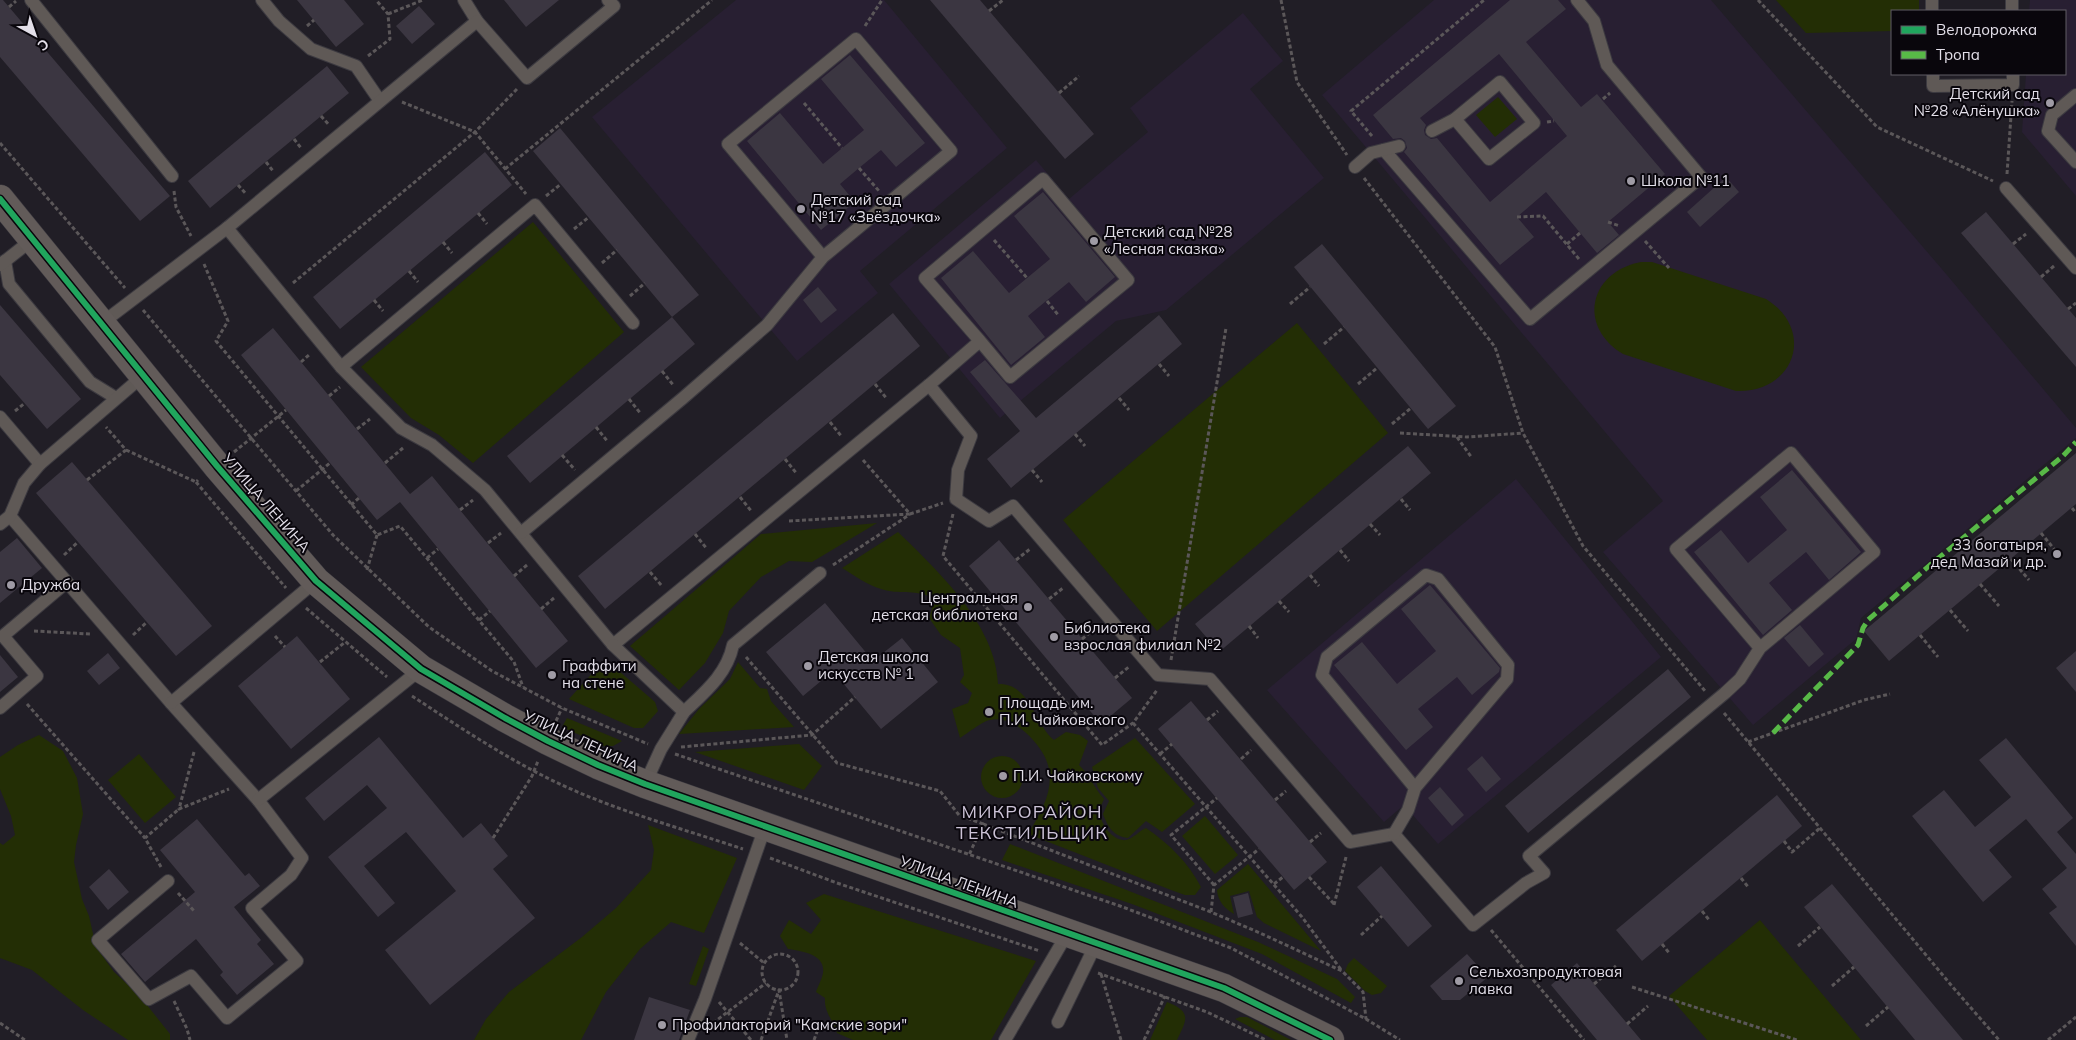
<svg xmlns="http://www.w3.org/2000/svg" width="2076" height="1040" font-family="Mulish,sans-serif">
<rect width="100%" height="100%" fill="#211e26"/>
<g fill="#281f32">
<polygon points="736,0 884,0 1007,148 860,271 878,293 797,361 592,117"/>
<polygon points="1434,0 1711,0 1941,268 2076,428 2076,438 1861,618 1856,639 1753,725 1603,552 1663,501 1322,95"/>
<polygon points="2030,0 2076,0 2076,196 2022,132 2026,74 2065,74 2065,11 2029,11"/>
<polygon points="1243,13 1283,61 1250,89 1324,178 1166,310 1116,321 1000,418 889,284 1036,160 1069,199 1148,132 1130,108"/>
<polygon points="1516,479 1661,657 1438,844 1404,805 1384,822 1267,690"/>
</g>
<g fill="#232e05">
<polygon points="1776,0 1919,0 1919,11 1892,11 1892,31 1806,33"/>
<polygon points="1498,97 1517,119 1495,137 1476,115"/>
<polygon points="533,222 624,332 473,463 439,435 411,418 361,367"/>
<path d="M1641,262H1652L1766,299C1816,330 1795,393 1736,391L1623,354C1577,326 1589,272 1641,262Z"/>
<polygon points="1297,323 1388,433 1157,631 1063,520"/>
<polygon points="877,523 812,562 789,561 761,577 729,611 723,633 705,663 679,690 630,646 761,534"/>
<path d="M898,532C938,571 996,625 998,684C1030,683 1033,722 1054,740L1066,732L1080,735L1088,741L1079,765C1090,775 1094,788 1104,799C1103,802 1100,807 1100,810C1099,823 1113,842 1126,840C1134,838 1139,831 1146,828C1169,844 1188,862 1201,887L1195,895H1185L1171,890L1028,834C1052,796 1063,766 1025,732C1016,724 1003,717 990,720C983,721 968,733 960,738L952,709L968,703L972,693L960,682L964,675L960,648L941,635L929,618L932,609L931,597C913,589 900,595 881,589C867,585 854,575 842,568Z"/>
<polygon points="605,659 655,702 658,711 643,728 634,728 569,699"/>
<polygon points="738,662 760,688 767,689 771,701 794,727 679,734 699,709 730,679"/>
<polygon points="567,718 622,741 613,746 604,746 562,727"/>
<polygon points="39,735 63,751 77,778 83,814 76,845 74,862 82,899 89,916 96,947 114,972 139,995 170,1034 170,1040 128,1040 83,1010 32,970 0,958 0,843 3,845 15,835 11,816 0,789 0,757 18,745"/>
<path d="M1135,738L1195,804L1162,832L1146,821L1128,838C1113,836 1108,827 1103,814L1109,801L1098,788L1092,767Z"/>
<polygon points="799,744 822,766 804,790 695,752"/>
<polygon points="139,754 176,797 145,823 108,780"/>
<circle cx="1002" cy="777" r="21"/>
<polygon points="1205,816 1238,855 1215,874 1182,836"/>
<polygon points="648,825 737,858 704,933 671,922 640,949 606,992 581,1040 474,1040 486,1019 509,992 582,937 616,908 651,870 654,850"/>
<polygon points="1010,844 1258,942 1337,979 1355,997 1351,1003 1262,954 1132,904 1002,860"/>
<path d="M1248,864L1321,951L1264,923L1257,917L1249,891L1230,896L1234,914C1224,908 1218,901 1217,890Z"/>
<path d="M824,894L1036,961L991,1040H853L837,1033C833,1020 824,1012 825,998L816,992C818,986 822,979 823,973C826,954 801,951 788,949L780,936L789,920L811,934L821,920L806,903Z"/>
<polygon points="1760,920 1861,1040 1707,1040 1669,996"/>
<polygon points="703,946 709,949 696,986 689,984"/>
<polygon points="1354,958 1387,986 1381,993 1372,995 1365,991 1345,971 1348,964"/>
<path d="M1167,1002C1192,1012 1187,1019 1177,1040H1150Z"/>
<polygon points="1240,1017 1247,1017 1291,1040 1275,1040 1235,1019"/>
</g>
<g fill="#3b3641" fill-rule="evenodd">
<polygon points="0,0 3,0 170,196 140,221 0,57"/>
<polygon points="297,0 344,0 364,24 336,47"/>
<polygon points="504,0 559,0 526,27"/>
<polygon points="930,0 980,0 1094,134 1065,159"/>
<path d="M1510,0H1558L1566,9L1526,42L1581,107L1597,94L1665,174L1608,222L1619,235L1597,253L1546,192L1517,217L1534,237L1500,265L1404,152L1407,148L1405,141L1401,138L1393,139L1373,115ZM1499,54L1567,136L1490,202L1437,138L1431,139L1425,135L1424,130L1426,125L1420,118Z"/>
<polygon points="419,6 435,24 412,44 396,26"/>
<polygon points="850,55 925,143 896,167 881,150 859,168 840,184 855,202 821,230 747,141 780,113 823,164 864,130 821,79"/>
<polygon points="327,66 349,93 210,208 188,181"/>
<polygon points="560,128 699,295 672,317 533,151"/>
<polygon points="485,152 512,185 340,329 313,297"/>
<polygon points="1726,177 1739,192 1700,227 1687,212"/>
<polygon points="1043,192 1115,277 1086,302 1069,282 1028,316 1045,337 1011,365 941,278 973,251 1009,293 1027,278 1050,259 1014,216"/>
<polygon points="1986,212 2076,318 2076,367 1961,233"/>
<polygon points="1322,244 1456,406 1428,429 1294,267"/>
<polygon points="818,287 837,310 821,323 803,300"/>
<polygon points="0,305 81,399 47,429 0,375"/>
<polygon points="893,313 920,346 605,609 578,576"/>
<polygon points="1159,315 1182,344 1011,488 987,459 1020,431 970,372 985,360 1036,418"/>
<polygon points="672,317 695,344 530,483 507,456"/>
<polygon points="273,328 410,494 432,476 568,641 536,668 400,502 377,520 241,355"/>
<polygon points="1408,446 1431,473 1219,652 1195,624"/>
<polygon points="2076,453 2076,504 1889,661 1864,631"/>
<polygon points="72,462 212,626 176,656 36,493"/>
<polygon points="1792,470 1861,552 1829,580 1806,552 1769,583 1792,610 1763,635 1694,552 1721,530 1748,563 1787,530 1760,497"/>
<polygon points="17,538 42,568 0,603 0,552"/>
<polygon points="999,540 1132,698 1101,724 969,566"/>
<polygon points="1430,585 1500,668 1499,672 1472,695 1457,677 1418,709 1433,727 1406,750 1334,665 1362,642 1397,684 1436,651 1401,609"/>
<polygon points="825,603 873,661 902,638 938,682 881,729 833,671 803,696 766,652"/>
<polygon points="1800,625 1824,654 1809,667 1784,638"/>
<polygon points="297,636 350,699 291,749 238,686"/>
<polygon points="2076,651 2076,692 2056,668"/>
<polygon points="108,653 120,668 99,685 87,671"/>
<polygon points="0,655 18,677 0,692"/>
<polygon points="1668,669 1691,697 1528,833 1505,806"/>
<polygon points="1191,701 1327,862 1294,890 1158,729"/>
<polygon points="379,737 463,838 481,823 508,856 493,869 535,918 430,1005 385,950 456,891 406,832 364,866 395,903 378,917 328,857 387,808 367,785 324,821 305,798"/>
<polygon points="2006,738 2073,818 2057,832 2076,854 2076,946 2049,913 2057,907 2042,889 2067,868 2026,819 1989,850 2012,877 1983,902 1912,816 1944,790 1975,827 2011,797 1979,760"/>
<polygon points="1482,756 1501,779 1486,792 1467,769"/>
<polygon points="1440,787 1464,815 1452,826 1428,798"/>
<polygon points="1777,795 1802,826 1642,961 1616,930"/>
<polygon points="197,819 245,876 249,873 260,886 234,907 261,940 257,944 274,964 237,995 220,975 223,972 196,939 145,982 121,954 195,892 160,850"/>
<polygon points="1381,866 1432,926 1408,947 1357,887"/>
<polygon points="109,869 129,892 108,910 89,887"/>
<polygon points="1832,884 1963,1040 1915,1040 1804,907"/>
<polygon points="1248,893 1253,914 1238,918 1233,897"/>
<polygon points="1467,954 1488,977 1460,1000 1442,1000 1430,986"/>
<polygon points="1577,963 1594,984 1641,1040 1597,1040 1551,985"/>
<polygon points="649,997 690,1010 679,1040 634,1040"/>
</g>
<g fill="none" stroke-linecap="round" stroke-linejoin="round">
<g stroke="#3c3a40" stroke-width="14">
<g id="lane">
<polyline points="31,0 172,176"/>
<polyline points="262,0 279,21 311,49 356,66 380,101"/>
<polyline points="464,0 477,21"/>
<polyline points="1932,0 1932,11"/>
<polyline points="2012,0 2012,11"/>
<polyline points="1933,74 1933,86 2013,85 2013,74"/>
<polygon points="1500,82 1534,123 1489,159 1455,119"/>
<polyline points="2076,95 2052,115 2048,131 2076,162"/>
<polyline points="1432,131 1455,119"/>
<polyline points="1384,150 1530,319 1701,177 1607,65 1594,21 1577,0"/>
<polyline points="1355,167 1371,153 1399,146"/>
<polyline points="2006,188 2076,268"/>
<polyline points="227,228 341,367"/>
<polyline points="5,261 9,284 90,382 116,398"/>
<polyline points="0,265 33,239"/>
<polyline points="102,323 227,228 477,21 527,78 614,6 608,0"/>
<polyline points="633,323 535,205 341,367 401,428 432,445 485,490 613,645 929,385 971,436 958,470 956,499 989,521 1013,506 1158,675 1210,679 1350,842 1394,834 1473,925 1526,883 1544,873 1529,856 1725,693 1740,679 1760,648 1874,552 1791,453 1676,549 1760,648"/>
<polyline points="929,385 980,341 1010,377 1128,280 1043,179 925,278 980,341"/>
<polyline points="0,417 40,464"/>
<polyline points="10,516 171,703 258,800 302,858 291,875 252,908 297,961 227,1018 191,976 149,999 98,940 168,881"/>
<polyline points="0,524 10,516 24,483 40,464 144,375"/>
<polyline points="521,533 683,398 767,325 823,257 951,151 856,39 728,144 823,257"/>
<polyline points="613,645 684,712 661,749 645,784"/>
<polyline points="171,703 316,581"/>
<polyline points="0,708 37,676 3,636 67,582"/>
<path d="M684,712C705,692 727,674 733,645L820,573"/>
<polyline points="258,800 421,669"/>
<polyline points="1394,834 1408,810 1415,788 1507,679 1508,665 1438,579 1426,575 1327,657 1322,675 1415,788"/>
<polyline points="1058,1022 1096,944"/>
<polyline points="688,1040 705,999 765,827"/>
<polyline points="1005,1040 1067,934"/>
</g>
</g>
<g stroke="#3c3a40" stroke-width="29">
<polyline id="secondary" points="0,199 217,466 316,581 421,669 505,718 548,741 598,765 645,784 1224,988 1330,1040"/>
</g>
<g stroke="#5b5759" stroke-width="3" stroke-dasharray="4 2.5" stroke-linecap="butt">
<polyline points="1281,0 1297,82 1347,155"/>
<polyline points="1758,0 1877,127 1993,181"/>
<polyline points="9,7 16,1"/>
<polyline points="989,11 1003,0"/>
<polyline points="388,14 423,0"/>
<polyline points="307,26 314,20"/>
<polyline points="865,26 882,0"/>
<polyline points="368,56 390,39 388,14 376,0"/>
<polyline points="1059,93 1079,76"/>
<polyline points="1603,99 1610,93"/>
<polyline points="402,102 475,132 526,194"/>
<polyline points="804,103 842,148"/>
<polyline points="321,116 329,125"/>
<polyline points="1547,122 1554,121"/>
<polyline points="1372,136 1351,111 1484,0"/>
<polyline points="294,139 301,148"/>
<polyline points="0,143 125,288"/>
<polyline points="266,162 273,171"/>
<polyline points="859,168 879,191"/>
<polyline points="505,169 712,0"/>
<polyline points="2007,174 2012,101"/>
<polyline points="1364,178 1495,347 1523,433 1583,546 1705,691"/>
<polyline points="238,185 246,194"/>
<polyline points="174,191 176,207 191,236"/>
<polyline points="546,196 561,184"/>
<polyline points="478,213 487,224"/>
<polyline points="1517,217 1543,216 1579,259"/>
<polyline points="1608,222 1620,226"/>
<polyline points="574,229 589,217"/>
<polyline points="994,240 1027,278"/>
<polyline points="1645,241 1669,268"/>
<polyline points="443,242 452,253"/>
<polyline points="1567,244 1580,233"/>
<polyline points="2013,244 2026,234"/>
<polyline points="602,263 617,250"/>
<polyline points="204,264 228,321 216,341 377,535 400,526 514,662 523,687"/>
<polyline points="409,271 418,282"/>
<polyline points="2041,277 2054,266"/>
<polyline points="293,283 475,132 517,89"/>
<polyline points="630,296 645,283"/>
<polyline points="374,300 383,311"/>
<polyline points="1047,301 1059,316"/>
<polyline points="1290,304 1310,287"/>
<polyline points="2068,309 2076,303"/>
<polyline points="143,310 333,535 429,627 492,671 562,708 648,744"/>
<polyline points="1324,344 1344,327"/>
<polyline points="301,362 310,354"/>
<polyline points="1159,364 1169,376"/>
<polyline points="662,371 674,386"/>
<polyline points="875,384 887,399"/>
<polyline points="1358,384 1377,368"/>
<polyline points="329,396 340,387"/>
<polyline points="1119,398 1129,410"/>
<polyline points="629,399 641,414"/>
<polyline points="15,411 25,403"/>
<polyline points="830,422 842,437"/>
<polyline points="1392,424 1411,408"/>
<polyline points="596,427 608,442"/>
<polyline points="357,429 370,419"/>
<polyline points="1400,433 1467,437 1523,433"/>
<polyline points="1075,434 1085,446"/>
<polyline points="1457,437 1472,458"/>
<polyline points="126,450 196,482 198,480"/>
<polyline points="234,452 286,410"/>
<polyline points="562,455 575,470"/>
<polyline points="785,459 797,474"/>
<polyline points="863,460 910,514 943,503"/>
<polyline points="385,463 403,448"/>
<polyline points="1032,470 1042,482"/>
<polyline points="87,480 126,450 106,427"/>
<polyline points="196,482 286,588"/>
<polyline points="296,491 330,463"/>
<polyline points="740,497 752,512"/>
<polyline points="1401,499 1410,510"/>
<polyline points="351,505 359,498"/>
<polyline points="2072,508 2076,513"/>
<polyline points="460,510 473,500"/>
<polyline points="953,514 943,556 1102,745 1133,723 1157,690"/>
<polyline points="789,521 910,514"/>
<polyline points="1370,524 1380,535"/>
<polyline points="2041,533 2059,555"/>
<polyline points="695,534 707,549"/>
<polyline points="488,543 501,533"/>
<polyline points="1340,550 1349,561"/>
<polyline points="64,555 78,542"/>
<polyline points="427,558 438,549"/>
<polyline points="2011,559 2029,580"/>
<polyline points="1016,560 1030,549"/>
<polyline points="833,565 909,515"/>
<polyline points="367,570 377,535"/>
<polyline points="650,572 662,586"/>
<polyline points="1310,575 1319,586"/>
<polyline points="514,576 527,565"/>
<polyline points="1980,584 1999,606"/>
<polyline points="1049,599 1063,588"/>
<polyline points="1279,601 1289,612"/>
<polyline points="306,608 387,677"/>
<polyline points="541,609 554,598"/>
<polyline points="1950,610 1968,631"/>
<polyline points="479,620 490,611"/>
<polyline points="1249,626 1258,638"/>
<polyline points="34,631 90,634"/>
<polyline points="133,635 147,622"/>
<polyline points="1920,635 1938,657"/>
<polyline points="275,636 285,647"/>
<polyline points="1082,639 1097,627"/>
<polyline points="746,657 837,763 940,791 959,815 983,824 969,855"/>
<polyline points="1171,660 1226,328"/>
<polyline points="320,662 344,643"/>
<polyline points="1115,678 1130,666"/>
<path d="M412,696C464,730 516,765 573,790C628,814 686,830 743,849"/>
<polyline points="27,704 145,838"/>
<polyline points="1724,713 1951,985 1999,1040"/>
<polyline points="1207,720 1218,711"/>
<polyline points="556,721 562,708"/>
<polyline points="1133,723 1302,917 1342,971"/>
<polyline points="1748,742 1864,700 1890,694"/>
<polyline points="681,747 812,735 855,697"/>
<polyline points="194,752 179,809 229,789"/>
<polyline points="675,754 1120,906 1231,948 1366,1019 1400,1040"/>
<polyline points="1160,754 1172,744"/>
<polyline points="1241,759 1251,750"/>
<polyline points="1275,800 1286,791"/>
<polyline points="983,824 1211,912 1260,933 1342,971 1363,992 1366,1019"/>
<polyline points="493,838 532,776 538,761"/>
<polyline points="1784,841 1792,852 1820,828"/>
<polyline points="1310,842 1321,833"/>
<polyline points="770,858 837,883 1040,951"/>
<polyline points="161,867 145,838 179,809"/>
<polyline points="1309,877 1334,904"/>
<polyline points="1741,878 1749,888"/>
<polyline points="1274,884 1283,877"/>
<polyline points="1214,885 1171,835 1217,798"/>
<polyline points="178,893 194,911"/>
<polyline points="1334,905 1346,857"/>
<polyline points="1702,911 1710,921"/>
<polyline points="1211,912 1214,885 1259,849"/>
<polyline points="1491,930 1584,1040"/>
<polyline points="1361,935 1382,916"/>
<polyline points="740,943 764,963"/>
<polyline points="1662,944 1670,954"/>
<polyline points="1798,946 1820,927"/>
<circle cx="780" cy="972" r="18"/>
<polyline points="1098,973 1207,1012 1266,1040"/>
<polyline points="1101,974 1121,1040"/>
<polyline points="1594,984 1616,966"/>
<polyline points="1832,986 1854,967"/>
<polyline points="1632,987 1797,1040"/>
<polyline points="174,1001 187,1029 190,1040"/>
<polyline points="719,1002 751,1040"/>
<polyline points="0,1023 25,1040"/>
<polyline points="713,1023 766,983"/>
<polyline points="1627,1024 1648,1006"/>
<polyline points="1866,1026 1888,1007"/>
<polyline points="761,1040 779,990 787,1040"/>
<polyline points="814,1040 818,1029"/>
<polyline points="1144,1040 1165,996"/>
<polyline points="2048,1040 2076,1017"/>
</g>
<use href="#lane" stroke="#5f5956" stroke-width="12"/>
<use href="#secondary" stroke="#625b59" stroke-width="28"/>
<polyline stroke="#58b947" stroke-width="5" stroke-dasharray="10 5" stroke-linecap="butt" points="1773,733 1858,645 1863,628 1868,620 1930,565 2063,456 2076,442"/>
<g stroke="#09060c" stroke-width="9">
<polyline id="cycleway" points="0,199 217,466 316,581 421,669 505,718 548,741 598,765 645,784 1224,988 1330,1040"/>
</g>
<use href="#cycleway" stroke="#20a55d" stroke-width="6"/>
</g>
<g fill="#9f9ba5" stroke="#09060c" stroke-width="2">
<circle cx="2050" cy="103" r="5"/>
<circle cx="1631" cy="181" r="5"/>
<circle cx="801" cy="209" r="5"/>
<circle cx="1094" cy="241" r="5"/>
<circle cx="2057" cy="554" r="5"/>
<circle cx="11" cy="585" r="5"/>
<circle cx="1028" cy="607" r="5"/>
<circle cx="1054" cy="637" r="5"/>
<circle cx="808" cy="666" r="5"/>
<circle cx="552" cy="675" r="5"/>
<circle cx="989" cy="712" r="5"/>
<circle cx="1003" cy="776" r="5"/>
<circle cx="1459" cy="981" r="5"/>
<circle cx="662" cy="1025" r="5"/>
</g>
<g text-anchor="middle" stroke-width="4" stroke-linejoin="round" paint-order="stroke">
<g font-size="15" fill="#e3dfe9" stroke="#09060c" text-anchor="start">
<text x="2040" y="99" text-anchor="end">Детский сад<tspan x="2040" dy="17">№28 «Алёнушка»</tspan></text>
<text x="1641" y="186">Школа №11</text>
<text x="811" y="205">Детский сад<tspan x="811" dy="17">№17 «Звёздочка»</tspan></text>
<text x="1104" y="237">Детский сад №28<tspan x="1104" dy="17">«Лесная сказка»</tspan></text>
<text x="2047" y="550" text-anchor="end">33 богатыря,<tspan x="2047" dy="17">дед Мазай и др.</tspan></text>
<text x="21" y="590">Дружба</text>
<text x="1018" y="603" text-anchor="end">Центральная<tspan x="1018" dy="17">детская библиотека</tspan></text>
<text x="1064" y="633">Библиотека<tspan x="1064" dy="17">взрослая филиал №2</tspan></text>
<text x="818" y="662">Детская школа<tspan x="818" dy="17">искусств № 1</tspan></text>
<text x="562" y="671">Граффити<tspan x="562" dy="17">на стене</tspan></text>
<text x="999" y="708">Площадь им.<tspan x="999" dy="17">П.И. Чайковского</tspan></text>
<text x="1013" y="781">П.И. Чайковскому</text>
<text x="1469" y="977">Сельхозпродуктовая<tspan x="1469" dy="17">лавка</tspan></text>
<text x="672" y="1030">Профилакторий "Камские зори"</text>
</g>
<g font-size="15" fill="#e3dfe9" stroke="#09060c">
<text transform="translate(266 503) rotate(49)" y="5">УЛИЦА ЛЕНИНА</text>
<text transform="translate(581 741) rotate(25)" y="5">УЛИЦА ЛЕНИНА</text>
<text transform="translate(959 882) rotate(20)" y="5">УЛИЦА ЛЕНИНА</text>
</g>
<g font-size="18" letter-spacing="1" fill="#ccc3d7" stroke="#09060c">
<text x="1032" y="818">МИКРОРАЙОН<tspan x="1032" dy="21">ТЕКСТИЛЬЩИК</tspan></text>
</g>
</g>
<rect x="1891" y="10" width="175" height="65" fill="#09060c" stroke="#605d64"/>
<rect x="1901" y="26" width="25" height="8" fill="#20a55d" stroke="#605d64"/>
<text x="1936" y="35" font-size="15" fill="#e3dfe9">Велодорожка</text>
<rect x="1901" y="51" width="25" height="8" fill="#58b947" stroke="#605d64"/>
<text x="1936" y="60" font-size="15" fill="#e3dfe9">Тропа</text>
<g transform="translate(35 35) rotate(140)" stroke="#09060c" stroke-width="4" paint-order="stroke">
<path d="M0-4L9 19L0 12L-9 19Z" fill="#e3dfe9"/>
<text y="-8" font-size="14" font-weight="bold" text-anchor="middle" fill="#e3dfe9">С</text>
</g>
</svg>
